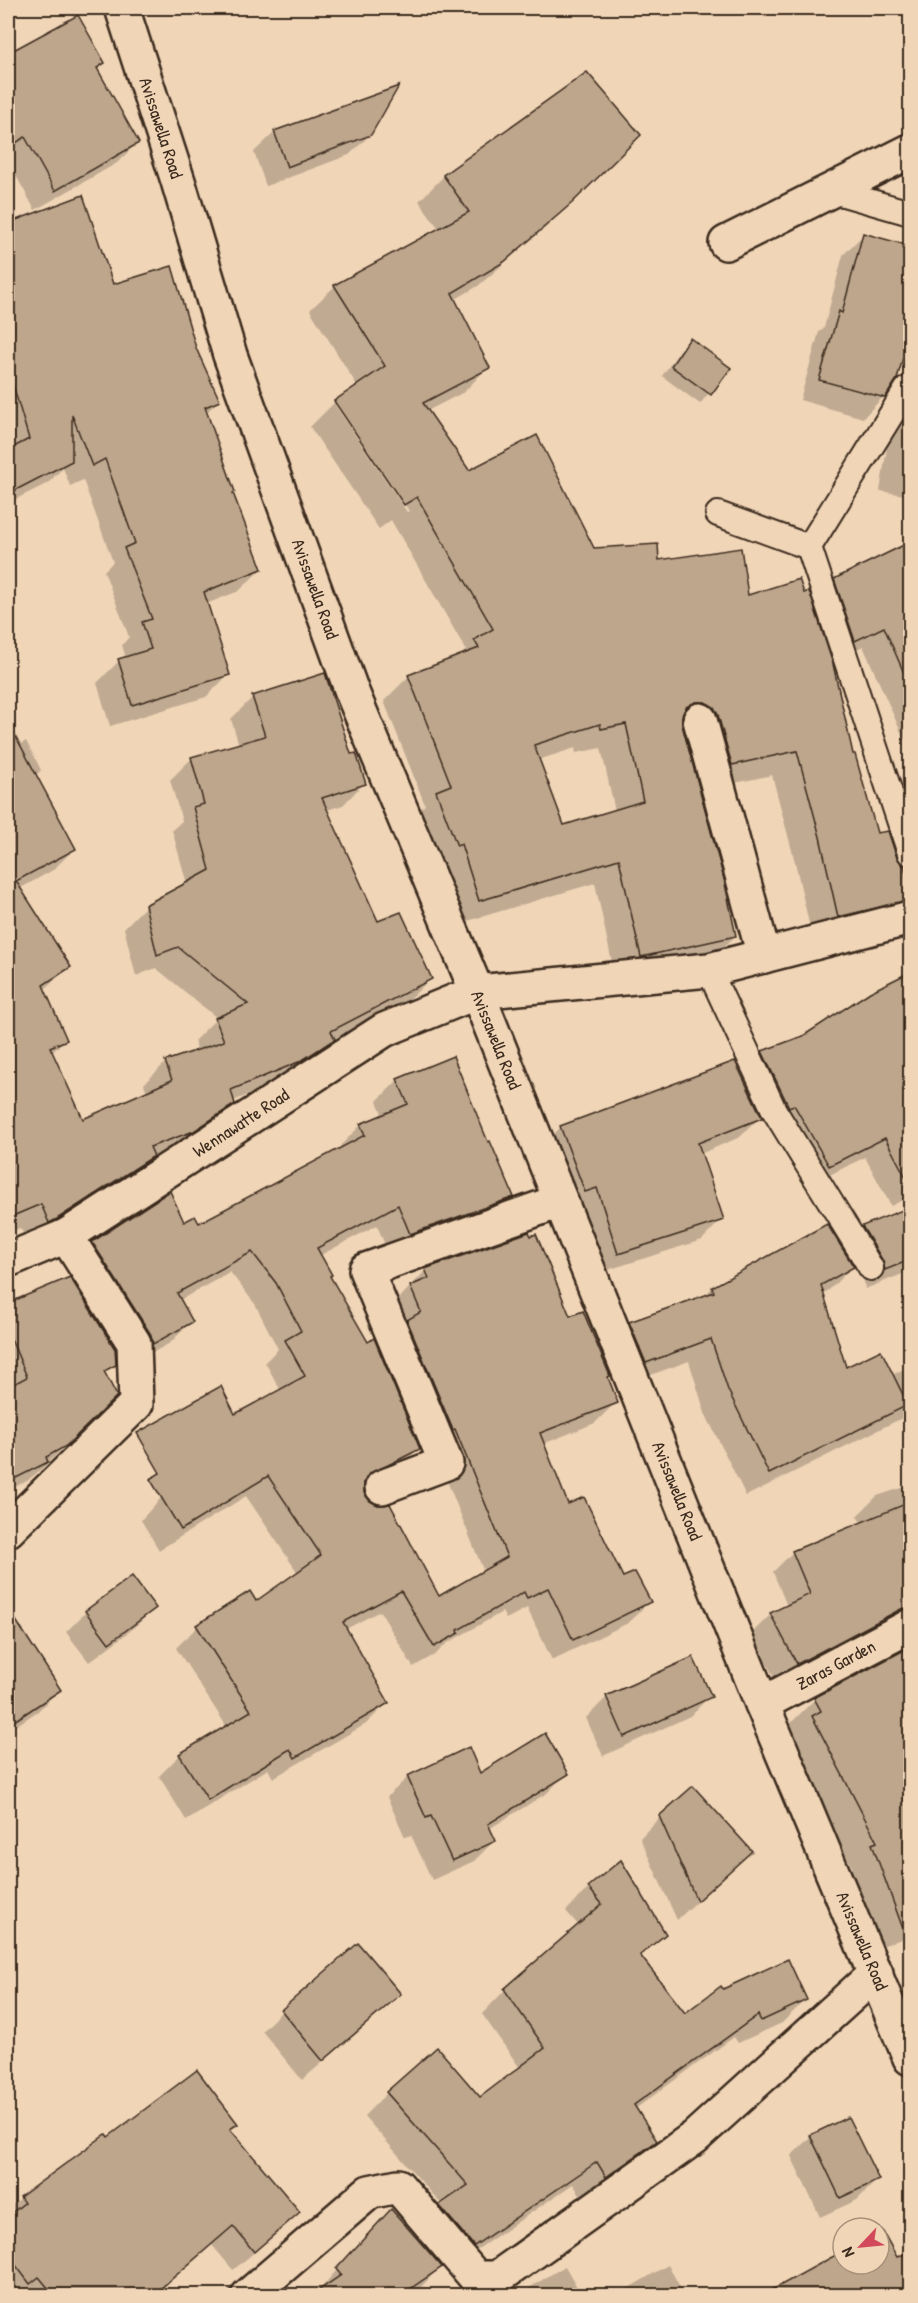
<svg xmlns="http://www.w3.org/2000/svg" width="918" height="2303" font-family="'Patrick Hand',sans-serif">
<rect width="100%" height="100%" fill="#f0d5b7"/>
<filter id="ink" filterUnits="userSpaceOnUse"><feTurbulence type="fractalNoise" baseFrequency=".0167" numOctaves="2"/><feDisplacementMap in="SourceGraphic" scale="12" xChannelSelector="R" yChannelSelector="G"/><feConvolveMatrix kernelMatrix="1 2 1 2 8 2 1 2 1" color-interpolation-filters="sRGB"/></filter>
<g filter="url(#ink)">
<g fill="#0003" fill-rule="evenodd">
<polygon points="77,17 104,63 97,70 137,143 117,163 35,210 8,161 8,55"/>
<polygon points="275,132 370,135 349,155 266,186 254,152"/>
<path d="M639,135L545,228L478,286L454,300L488,367L464,392L427,411L469,472L593,550L658,562L747,597L852,756L876,835L903,866L910,893V901L888,924L813,941L795,862L772,775L707,789L688,731L681,727L735,936L710,961L616,981L595,883L454,925L412,817L425,805L384,701L409,676L458,658L466,650L391,520L379,529L310,427L335,402L358,387L310,310L335,286L440,230L419,201L444,176ZM335,405H338L409,511L407,512ZM575,748L576,753L601,748L615,811L563,827L538,760Z"/>
<polygon points="82,197 112,286 195,348 218,401 206,413 232,493 261,569 239,591 206,604 228,675 206,697 110,726 97,683 119,661 126,658 122,645 129,637 104,571 113,562 83,480 70,486 63,468 48,483 8,503 8,224"/>
<polygon points="864,234 910,248 910,327 896,379 883,397 863,418 800,400 819,332 824,328 843,255"/>
<polygon points="690,340 729,368 700,404 662,376 680,350"/>
<polygon points="910,412 910,496 880,491 889,435"/>
<polygon points="910,544 910,736 904,739 863,646 834,660 815,600 835,580"/>
<polygon points="253,697 350,756 364,783 343,805 327,810 378,923 430,979 408,1001 333,1039 311,1061 278,1083 233,1101 234,1104 212,1125 170,1152 149,1160 131,1178 64,1221 62,1217 23,1233 20,1228 8,1233 8,732 19,745 26,741 41,770 35,776 75,848 53,870 19,889 69,967 44,990 65,1039 51,1054 82,1121 147,1092 144,1084 166,1062 198,1051 194,1041 217,1018 156,968 136,976 124,928 146,906 187,884 172,830 182,821 170,780 192,758 239,745 231,719"/>
<polygon points="910,974 910,1036 901,1041 910,1056 910,1196 891,1206 865,1157 808,1186 773,1124 768,1126 762,1115 740,1137 700,1154 722,1219 702,1240 598,1273 541,1147 561,1127 748,1091 751,1090 743,1073 763,1052 804,1037 871,993"/>
<polygon points="398,1080 488,1144 513,1197 491,1218 389,1255 377,1225 319,1256 418,1449 397,1470 362,1487 363,1494 439,1598 484,1572 434,1449 390,1308 426,1270 569,1318 607,1378 616,1402 595,1423 543,1444 568,1506 623,1579 649,1602 628,1623 552,1660 527,1608 506,1619 502,1612 446,1644 436,1654 413,1667 380,1611 346,1629 387,1703 366,1724 273,1778 268,1769 186,1820 159,1776 180,1755 227,1727 176,1648 197,1627 256,1603 298,1573 246,1496 159,1550 141,1520 235,1416 281,1391 265,1362 278,1349 255,1304 230,1272 180,1300 191,1322 170,1343 132,1364 72,1264 93,1243 183,1224 199,1225 341,1149 340,1146 361,1125 383,1116 377,1101"/>
<polygon points="910,1208 910,1271 865,1289 864,1281 854,1265 829,1290 822,1294 845,1369 892,1375 910,1366 910,1414 746,1496 705,1413 689,1361 623,1385 607,1346 630,1323 703,1297 712,1288 841,1249 863,1227"/>
<polygon points="69,1279 114,1364 104,1374 115,1396 45,1466 27,1481 8,1490 8,1305"/>
<polygon points="910,1485 910,1599 891,1613 872,1633 777,1683 751,1634 771,1614 787,1606 773,1572 793,1552 862,1523 857,1516 877,1496"/>
<polygon points="154,1608 134,1628 89,1662 66,1632 86,1612"/>
<polygon points="8,1611 59,1690 38,1711 8,1731"/>
<polygon points="904,1652 910,1666 910,1936 876,1948 848,1871 852,1867 788,1742 795,1735 790,1724 815,1699"/>
<polygon points="693,1659 710,1696 690,1716 603,1756 586,1718 606,1698"/>
<polygon points="567,1773 547,1793 489,1829 494,1841 474,1861 432,1880 411,1835 405,1837 387,1797 408,1777"/>
<polygon points="660,1817 750,1851 677,1920 640,1838"/>
<polygon points="589,1888 664,1934 640,1958 684,2015 723,1991 805,2000 782,2023 738,2043 734,2037 635,2109 655,2141 632,2164 583,2199 573,2184 450,2268 416,2229 442,2205 364,2116 387,2093 480,2099 520,2068 482,2014 505,1990 579,1926 566,1911"/>
<polygon points="358,1946 399,1994 379,2014 302,2080 262,2031 282,2011"/>
<polygon points="229,2130 298,2212 279,2232 233,2270 212,2245 154,2296 8,2296 8,2208 105,2136 108,2139"/>
<polygon points="811,2136 877,2180 857,2200 820,2217 791,2156"/>
<polygon points="371,2231 440,2267 421,2287 408,2296 314,2296"/>
<polygon points="879,2233 897,2259 910,2253 910,2296 782,2296 801,2276 843,2253 843,2264 879,2264"/>
<polygon points="668,2265 685,2296 615,2296"/>
<polygon points="565,2266 582,2296 516,2296"/>
</g>
<g fill="#bea68c" stroke="#3b2a1e" stroke-width="1.5" fill-rule="evenodd">
<polygon points="78,15 105,63 97,68 139,143 55,191 25,137 8,148 8,53"/>
<path d="M587,72L641,135L572,203L504,262L452,293L490,368L423,403L469,470L537,435L594,548L658,544L659,560L741,548L748,595L799,579L804,593L809,591L833,664L853,754H855L877,833L888,831L897,858L904,866L910,887V900L838,917L820,837L797,751L732,765L718,715L714,707L705,702H696L686,707L682,716V725L724,879L736,936L641,957L619,859L479,901L461,844L457,846L436,791L451,785L408,675L479,648L474,640L493,629L417,497L404,505L334,401L385,366L334,285L469,212L443,175ZM600,724L601,729L626,724L643,801L564,825L534,745Z"/>
<polygon points="399,86 371,135 287,167 274,131"/>
<polygon points="83,195 113,284 172,266 196,348 220,401 205,407 235,492 233,493 262,569 204,592 230,675 132,705 118,659 151,649 142,622 152,619 124,548 135,543 105,459 92,466 72,415 72,461 8,494 8,450 29,439 8,368 8,223"/>
<polygon points="863,233 910,246 910,333 897,379 885,398 819,380 839,311 842,313"/>
<polygon points="690,338 731,368 711,395 671,366"/>
<polygon points="910,542 910,687 884,627 855,641 834,579"/>
<polygon points="325,673 351,754 356,753 366,784 322,798 378,921 401,912 432,979 331,1031 335,1039 301,1061 231,1090 235,1104 194,1131 150,1147 154,1156 57,1219 49,1223 41,1204 8,1218 8,722 76,849 16,881 71,967 43,985 67,1040 50,1047 83,1119 172,1080 165,1061 224,1041 215,1018 248,1004 178,947 157,955 145,905 210,870 193,807 204,804 191,757 265,736 252,696"/>
<polygon points="910,972 910,1185 885,1138 829,1166 794,1105 789,1107 787,1103 762,1051 803,1036 870,992"/>
<polygon points="453,1056 488,1142 490,1141 514,1197 410,1234 398,1205 317,1248 332,1275 330,1276 368,1342 374,1338 420,1449 368,1475 364,1483 364,1493 370,1501 378,1505 390,1504 439,1596 507,1557 455,1429 453,1430 407,1320 421,1312 410,1286 429,1278 425,1269 529,1232 531,1236 536,1234 570,1316 583,1311 610,1376 608,1377 618,1403 540,1433 568,1504 584,1497 623,1577 635,1572 651,1602 573,1640 548,1588 527,1598 524,1592 458,1630 459,1633 434,1647 401,1591 343,1622 389,1703 295,1758 290,1749 208,1800 179,1754 251,1711 196,1625 250,1591 256,1601 321,1555 268,1476 181,1530 150,1479 160,1473 137,1433 221,1386 235,1414 305,1376 285,1340 301,1331 276,1283 252,1252 177,1293 193,1322 153,1344 150,1333 92,1242 170,1191 184,1222 195,1216 199,1223 365,1135 360,1124 408,1104 397,1079"/>
<polygon points="735,1061 762,1118 698,1143 724,1220 618,1254 597,1188 585,1192 560,1126"/>
<polygon points="910,1207 910,1260 885,1270 883,1261 862,1226"/>
<polygon points="827,1224 854,1267 821,1285 846,1367 881,1350 908,1405 769,1474 728,1390 711,1339 646,1363 629,1322 714,1292 712,1287"/>
<polygon points="70,1277 115,1349 116,1365 104,1371 117,1396 66,1446 46,1457 48,1462 8,1482 8,1387 27,1377 8,1332 8,1303"/>
<polygon points="910,1502 910,1607 901,1609 797,1664 770,1613 810,1594 792,1551"/>
<polygon points="132,1576 156,1608 109,1643 85,1611"/>
<polygon points="8,1608 61,1690 8,1725"/>
<polygon points="910,1647 910,1937 906,1937 872,1844 877,1842 812,1716 821,1711 814,1698"/>
<polygon points="693,1657 712,1697 624,1737 606,1696"/>
<polygon points="545,1733 569,1774 488,1824 496,1841 452,1861 431,1816 426,1818 407,1776 469,1747 480,1773"/>
<polygon points="693,1786 752,1851 697,1901 659,1816"/>
<polygon points="621,1860 666,1934 640,1955 685,2013 721,1986 723,1989 788,1959 807,2000 761,2021 758,2015 634,2105 657,2141 606,2177 597,2162 474,2246 439,2205 468,2185 386,2092 437,2047 480,2097 545,2048 504,1989 602,1904 588,1887"/>
<polygon points="358,1943 401,1994 323,2061 281,2010"/>
<polygon points="197,2070 238,2124 230,2129 300,2212 254,2252 233,2226 153,2295 54,2295 39,2277 30,2284 8,2255 8,2216 24,2203 20,2197 106,2134 108,2137"/>
<polygon points="848,2117 879,2180 840,2198 810,2135"/>
<polygon points="391,2209 442,2267 401,2295 312,2295 341,2275 336,2269"/>
<polygon points="882,2230 897,2257 910,2252 910,2295 763,2295 843,2251 843,2264 879,2264 879,2231"/>
</g>
<g fill="none" stroke-linecap="round" stroke-linejoin="round">
<g stroke="#3b2a1e" stroke-width="28">
<g id="lane">
<polyline points="833,191 910,213"/>
<polyline points="910,388 907,389 809,547 910,853"/>
<polyline points="718,514 809,547"/>
<polyline points="709,970 774,1110 871,1268"/>
</g>
</g>
<g stroke="#3b2a1e" stroke-width="38">
<g id="street">
<polyline points="726,243 910,151"/>
<polyline points="700,720 764,956"/>
<polyline points="8,1260 66,1236 384,1030 477,992 709,970 910,918"/>
<polyline points="382,1487 446,1463 366,1270 560,1201"/>
<polyline points="8,1530 136,1404 134,1343 66,1236"/>
<polyline points="762,1704 910,1626"/>
<polyline points="248,2296 369,2192 398,2186 476,2278 497,2278 695,2137 876,1973"/>
</g>
</g>
<g stroke="#3b2a1e" stroke-width="38">
<polyline id="primary" points="122,8 178,181 230,355 352,692 477,992 762,1704 910,2058"/>
</g>
<use href="#lane" stroke="#f0d5b7" stroke-width="24"/>
<use href="#street" stroke="#f0d5b7" stroke-width="33"/>
<use href="#primary" stroke="#f0d5b7" stroke-width="33"/>
</g>
</g>
<g text-anchor="middle" stroke-width="6" stroke-linejoin="round" paint-order="stroke">
<g font-size="18" fill="#3b2a1e" stroke="#f0d5b7">
<text transform="translate(161 128) rotate(72)" y="6">Avissawella Road</text>
<text transform="translate(315 589) rotate(70)" y="6">Avissawella Road</text>
<text transform="translate(496 1040) rotate(68)" y="6">Avissawella Road</text>
<text transform="translate(241 1123) rotate(-33)" y="6">Wennawatte Road</text>
<text transform="translate(677 1491) rotate(68)" y="6">Avissawella Road</text>
<text transform="translate(836 1665) rotate(-28)" y="6">Zaras Garden</text>
<text transform="translate(862 1941) rotate(67)" y="6">Avissawella Road</text>
</g>
</g>
<rect width="918" height="2303" fill="none" stroke="#f0d5b7" stroke-width="30"/>
<rect x="15" y="15" width="888" height="2273" fill="none" stroke="#3b2a1e" stroke-width="2" filter="url(#ink)"/>
<g transform="translate(861 2246) rotate(244)"><circle r="28" fill="#f0d5b7" stroke="#a8917a" stroke-width="1.5"/>
<path d="M0-4.5L10 22L0 15L-10 22Z" fill="#d1495b"/>
<text y="-9" font-size="16" font-weight="bold" text-anchor="middle" fill="#3b2a1e">N</text>
</g>
</svg>
